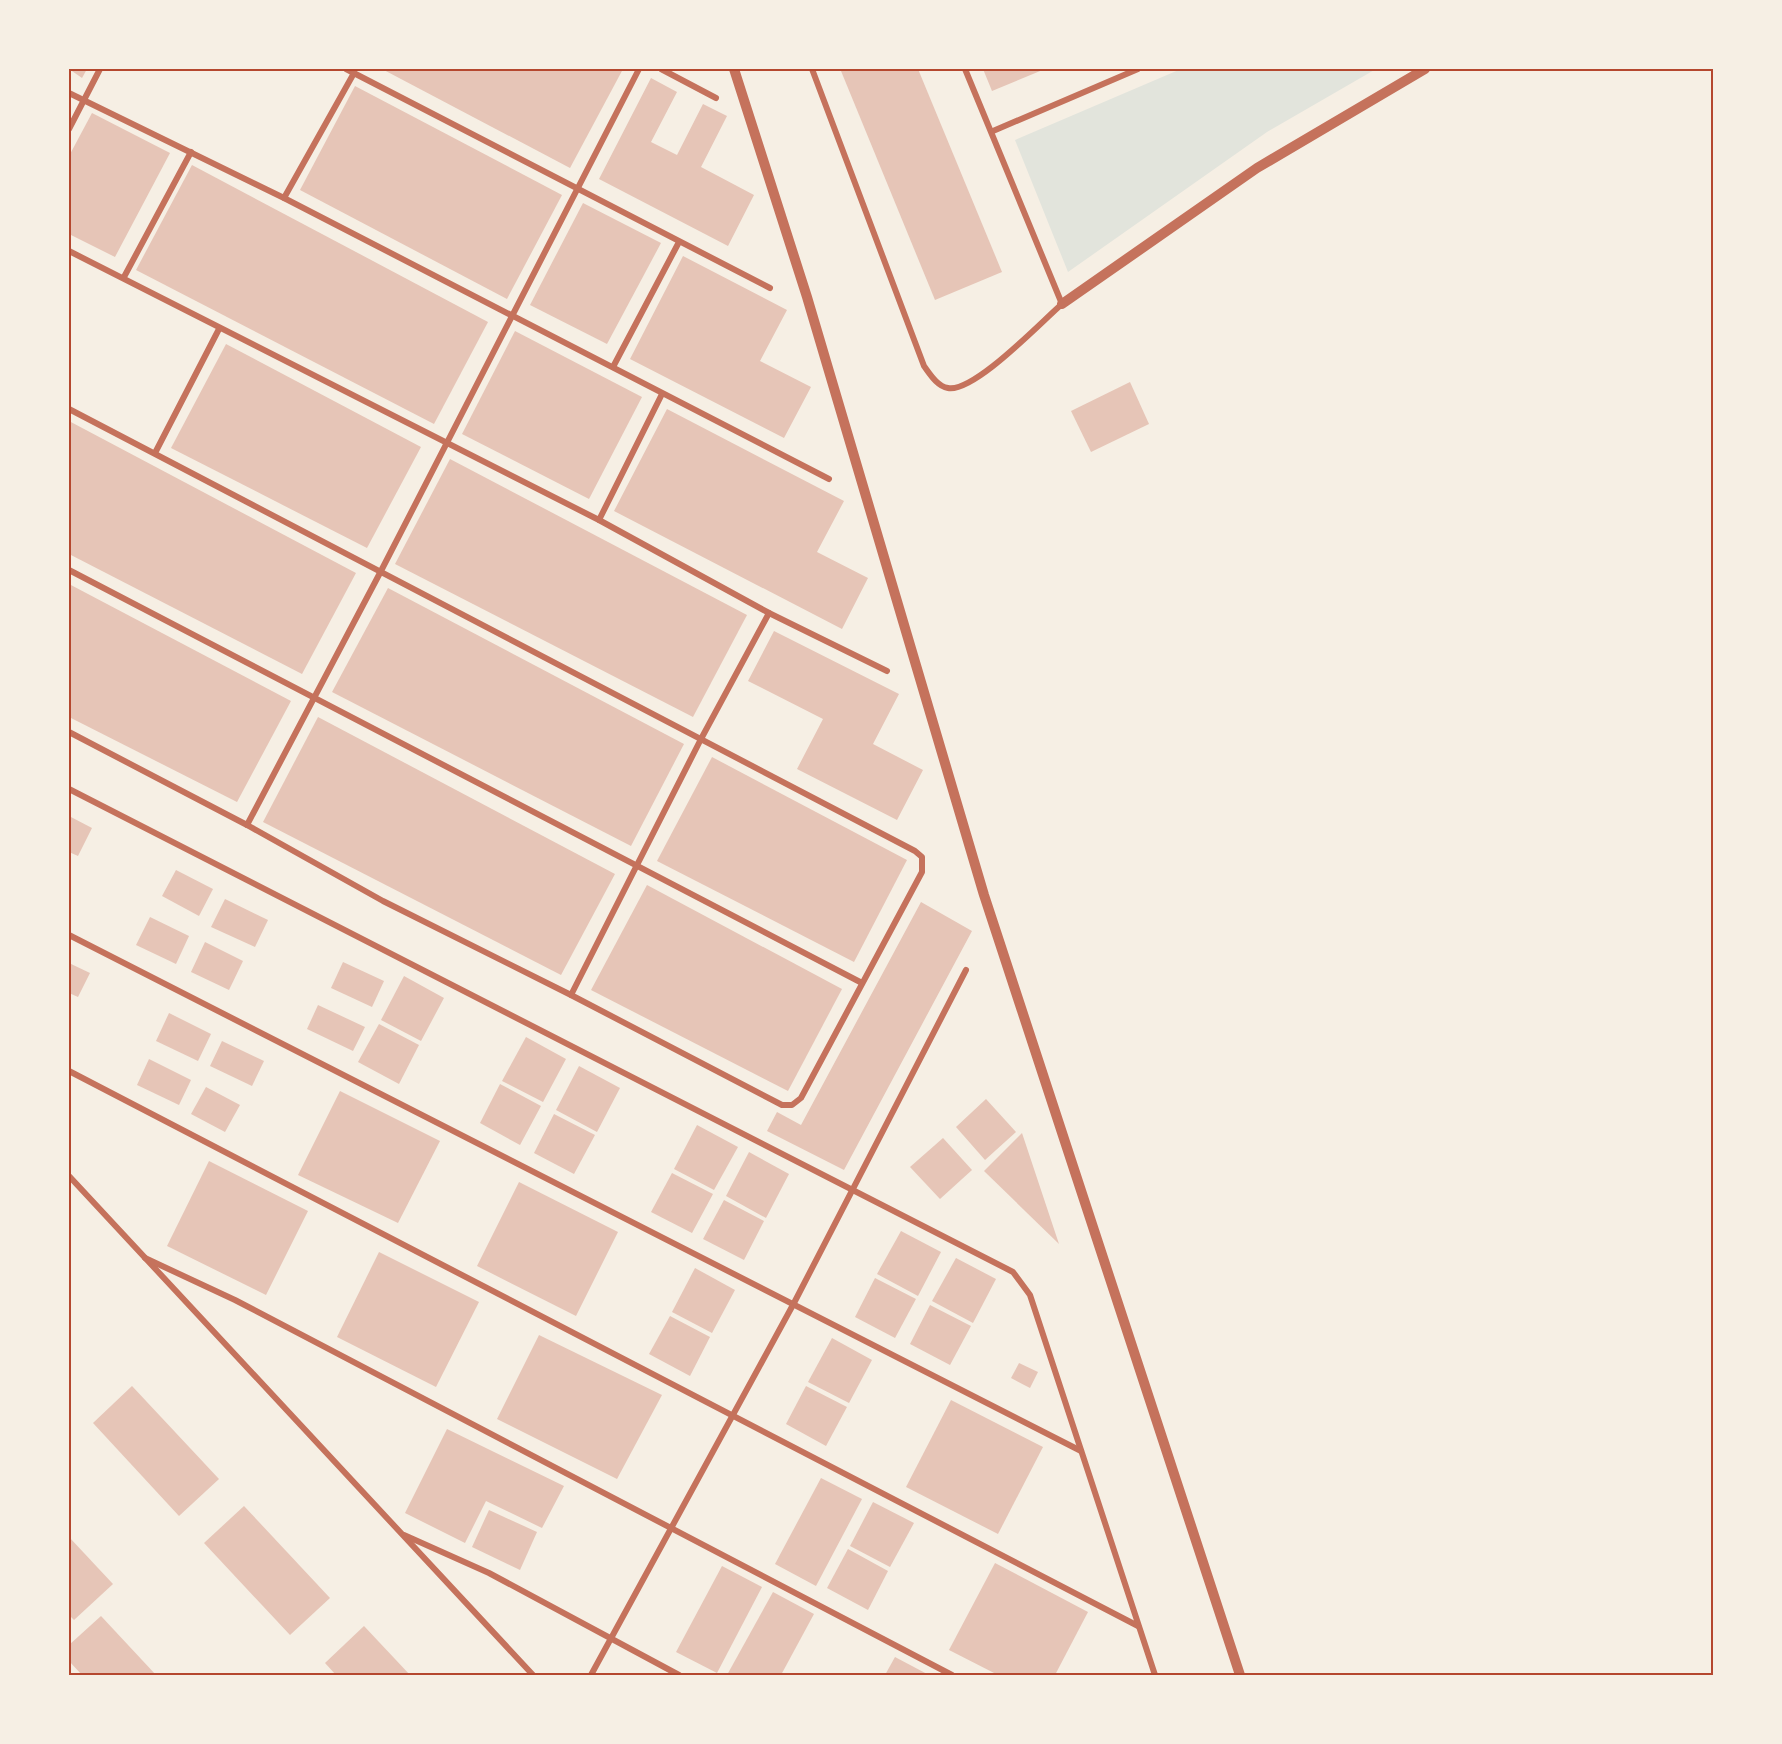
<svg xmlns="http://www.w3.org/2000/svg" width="1782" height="1744" font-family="'Fira Sans Condensed',sans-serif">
<rect width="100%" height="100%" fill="#f6efe4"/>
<polygon fill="#e2e4dc" points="1181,69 1376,69 1267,132 1068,272 1015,140"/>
<g fill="#e6c5b7">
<polygon points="69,69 87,69 82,78"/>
<polygon points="382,69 623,69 570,168"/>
<polygon points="844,69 918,69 1002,272 935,300 841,71"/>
<polygon points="983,69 1045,69 992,91"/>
<polygon points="651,78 677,92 651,142 677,155 703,104 727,116 701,167 754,195 728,246 599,179"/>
<polygon points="355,86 562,195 507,299 300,190"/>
<polygon points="92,113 170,153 115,257 69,234 69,156"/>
<polygon points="192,165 488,322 434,424 136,270"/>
<polygon points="583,203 661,243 607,344 530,305"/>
<polygon points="683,256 787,310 760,361 811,387 784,438 630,359"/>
<polygon points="515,331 642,397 589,499 462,434"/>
<polygon points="226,344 421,447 367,548 171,448"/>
<polygon points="1130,382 1149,424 1091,452 1071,411"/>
<polygon points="667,409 844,501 817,552 868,578 842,629 614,511"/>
<polygon points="69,421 356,573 302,674 69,554"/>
<polygon points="450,459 747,615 693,717 395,564"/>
<polygon points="69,584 291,701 237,802 69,717"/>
<polygon points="388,588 684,744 631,846 332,692"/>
<polygon points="774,631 899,694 873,744 923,770 897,820 797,769 823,719 748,681"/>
<polygon points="318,717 615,874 561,975 263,822"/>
<polygon points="712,757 907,860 854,962 657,861"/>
<polygon points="69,816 92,828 78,856 69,852"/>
<polygon points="176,870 213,889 199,916 162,896"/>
<polygon points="647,885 842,989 788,1091 591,990"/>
<polygon points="225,899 268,920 255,947 211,927"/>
<polygon points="921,902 972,931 844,1170 767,1131 777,1112 801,1125"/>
<polygon points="150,917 189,936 176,964 136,945"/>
<polygon points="205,942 243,961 229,990 191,972"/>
<polygon points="343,962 384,981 372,1007 331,988"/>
<polygon points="69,963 90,973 78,997 69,993"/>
<polygon points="404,976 444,998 421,1041 381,1020"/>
<polygon points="318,1005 365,1027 353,1051 307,1029"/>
<polygon points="169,1013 211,1034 198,1061 156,1041"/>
<polygon points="379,1024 419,1045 399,1084 358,1062"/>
<polygon points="526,1037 566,1059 543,1102 502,1081"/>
<polygon points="222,1041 264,1061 252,1086 210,1066"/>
<polygon points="149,1059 191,1080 179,1105 137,1085"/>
<polygon points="579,1066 620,1088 597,1132 556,1110"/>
<polygon points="500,1084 541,1106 520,1145 480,1123"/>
<polygon points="206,1087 240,1105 225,1132 191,1114"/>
<polygon points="340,1091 440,1141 398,1223 298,1175"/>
<polygon points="986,1099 1016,1132 985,1160 956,1127"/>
<polygon points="554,1114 595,1135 574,1174 534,1153"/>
<polygon points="697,1125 738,1147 714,1190 674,1169"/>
<polygon points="1022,1133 1059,1244 984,1171"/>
<polygon points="943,1138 972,1170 940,1199 910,1167"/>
<polygon points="749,1152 789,1174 766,1218 726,1196"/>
<polygon points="209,1161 308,1211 266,1295 167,1246"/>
<polygon points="672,1173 713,1194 692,1233 651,1212"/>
<polygon points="519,1182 618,1232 576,1316 477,1266"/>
<polygon points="724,1200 764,1221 744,1260 703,1239"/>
<polygon points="901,1231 941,1252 918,1296 877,1274"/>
<polygon points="379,1252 479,1302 436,1387 337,1337"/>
<polygon points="956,1258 996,1279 973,1323 932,1301"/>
<polygon points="695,1268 735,1290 712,1333 672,1312"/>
<polygon points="875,1278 916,1299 895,1338 855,1317"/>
<polygon points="930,1305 971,1326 950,1365 910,1344"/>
<polygon points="670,1316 710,1337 690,1376 649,1354"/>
<polygon points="539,1335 662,1395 617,1479 497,1419"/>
<polygon points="832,1338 872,1360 849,1403 808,1382"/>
<polygon points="1019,1363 1038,1372 1030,1388 1011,1378"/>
<polygon points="132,1386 219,1479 179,1516 93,1423"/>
<polygon points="806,1386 847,1407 826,1446 786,1424"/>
<polygon points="951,1400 1043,1447 998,1534 906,1487"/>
<polygon points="447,1429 564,1486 542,1528 486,1501 465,1543 405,1513"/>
<polygon points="821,1478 862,1499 816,1586 775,1564"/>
<polygon points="873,1502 914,1523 890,1567 850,1546"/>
<polygon points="244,1506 330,1598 290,1635 204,1543"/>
<polygon points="489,1510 537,1532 520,1570 472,1547"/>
<polygon points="69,1537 113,1584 74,1620 69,1615"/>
<polygon points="848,1549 888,1571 868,1610 827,1588"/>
<polygon points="995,1563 1088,1612 1055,1675 998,1675 949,1650"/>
<polygon points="722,1566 762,1587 717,1673 676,1652"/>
<polygon points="773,1592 814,1614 781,1675 727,1675"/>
<polygon points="101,1616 156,1675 82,1675 69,1661 69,1645"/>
<polygon points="364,1626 410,1675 336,1675 325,1663"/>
<polygon points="895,1657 929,1675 885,1675"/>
</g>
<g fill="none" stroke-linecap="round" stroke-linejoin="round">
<g stroke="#c5725c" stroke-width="6">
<polyline points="346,69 770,288"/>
<polyline points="661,69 716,98"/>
<path d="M812,69L924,366C930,374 937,386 948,388C974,393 1041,322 1062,304L965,69"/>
<polyline points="69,93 284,198 829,479"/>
<polyline points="69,129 100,69"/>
<polyline points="993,131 1138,69"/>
<polyline points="284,198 354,73"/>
<polyline points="69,251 599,520 769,613 887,671"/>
<polyline points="124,277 191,152"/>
<polyline points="613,367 679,242"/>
<polyline points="69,409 915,851 922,857 922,872 801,1098 792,1105 782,1105 571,995 383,901 247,825 69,732"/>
<polyline points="155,453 219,329"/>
<polyline points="599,520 662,394"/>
<polyline points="69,570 862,983"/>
<polyline points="69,789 1013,1272 1030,1295 1155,1675"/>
<polyline points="247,825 381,571 639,69"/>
<polyline points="69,935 1081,1451"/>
<polyline points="571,995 701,739 769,613"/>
<polyline points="69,1071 1138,1626"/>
<polyline points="69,1176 533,1675"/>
<polyline points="145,1258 235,1300 952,1675"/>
<polyline points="404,1535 489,1573 679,1675"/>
<polyline points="591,1675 794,1303 966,970"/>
</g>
<g stroke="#c5725c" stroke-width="10">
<polyline points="734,69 807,297 984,895 1240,1675"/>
<polyline points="1062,304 1257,168 1425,69"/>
</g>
</g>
<rect width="1782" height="1744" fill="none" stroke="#f6efe4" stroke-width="141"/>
<rect x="70" y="70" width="1642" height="1604" fill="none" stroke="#b5482f" stroke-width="2"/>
</svg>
